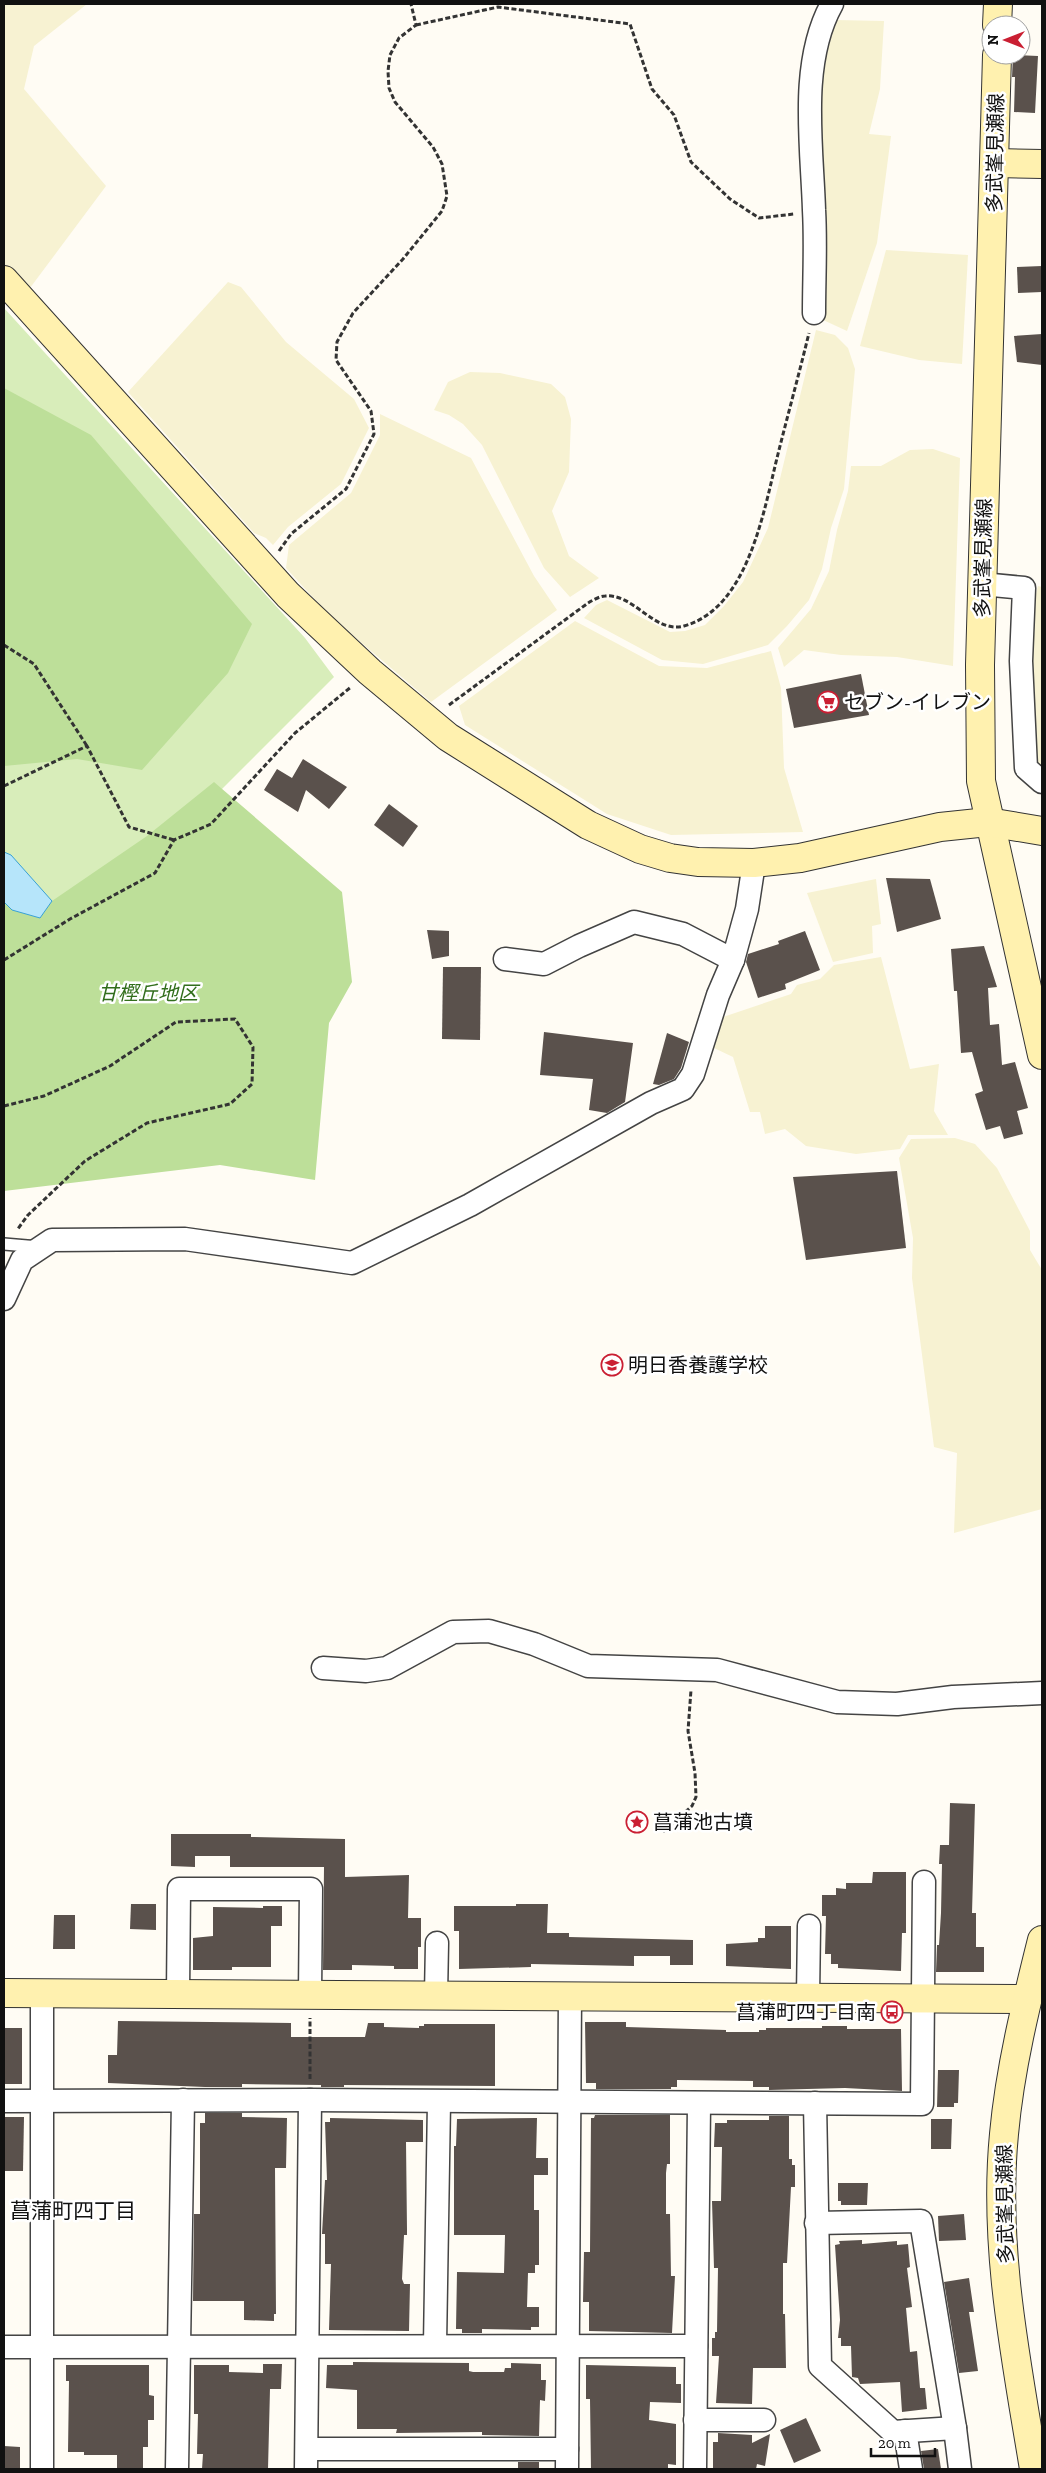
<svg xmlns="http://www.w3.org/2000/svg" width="1046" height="2473" font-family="'Zilla Slab','Noto Sans JP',serif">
<rect width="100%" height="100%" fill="#fffcf4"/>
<g fill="#f7f2d2">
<polygon points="4,4 87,4 34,46 24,89 106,186 27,292 4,266"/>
<polygon points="835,20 884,21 880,89 869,134 891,136 877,243 847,331 821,319 818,127 827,43"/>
<polygon points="886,250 968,255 962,364 919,360 860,346"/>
<polygon points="228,282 241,287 286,342 354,399 369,428 341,484 288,527 273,545 266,538 254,533 128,392"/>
<polygon points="816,330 835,335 848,348 855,369 844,489 831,528 822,569 809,600 787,626 768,645 703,664 662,660 584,618 596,605 607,600 670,632 685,631 705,625 724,606 743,582 768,528"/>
<polygon points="470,372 500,373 551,384 565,397 571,419 569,472 552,511 569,556 599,578 570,597 544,568 482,445 463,424 449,415 434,410 448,382"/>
<polygon points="380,414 471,458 534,576 557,610 431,702 331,617 286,568 289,545 351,493 380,435"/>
<polygon points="933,449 960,458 953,666 897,657 841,655 804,650 784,667 778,648 811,609 829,571 837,530 848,491 851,466 881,466 910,450"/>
<polygon points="1038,586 1042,587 1042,773 1031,764 1029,622"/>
<polygon points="575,621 659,666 707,668 771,651 781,688 784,768 803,832 671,835 607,814 465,725 459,706"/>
<polygon points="876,879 881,924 872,926 873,953 833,962 807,893"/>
<polygon points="881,957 910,1069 939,1064 934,1111 948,1135 908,1135 900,1149 856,1154 806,1146 785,1129 765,1134 760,1112 750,1112 733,1057 714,1048 723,1017 791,994 797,985 820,979 834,965"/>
<polygon points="955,1138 975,1144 997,1168 1030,1231 1030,1250 1042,1270 1042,1509 954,1533 957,1453 934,1447 912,1278 913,1238 899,1158 911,1139"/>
</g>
<polygon fill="#d8edba" points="4,308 305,638 334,677 212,799 4,1154"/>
<g fill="#bddf99">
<polygon points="4,388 91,435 252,624 228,673 142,770 77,759 4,766"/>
<polygon points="214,782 342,892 352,982 329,1023 315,1180 220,1165 4,1191 4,903 12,910 40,918 52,901 147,836"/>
</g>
<polygon fill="#b6e5fa" stroke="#38a1d5" points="4,852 11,855 52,901 40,918 12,910 4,902"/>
<g fill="#5a514c">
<polygon points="1013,55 1038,56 1035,113 1014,112 1015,77 1012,77"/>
<polygon points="1042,266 1042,292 1018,293 1017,267"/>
<polygon points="1042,334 1042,365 1017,362 1014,336"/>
<polygon points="861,674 869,715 794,728 786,689"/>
<polygon points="303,759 347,787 329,809 306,790 298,812 264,790 277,769 292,778"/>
<polygon points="389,804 418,826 403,847 374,825"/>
<polygon points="886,878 930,879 941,919 897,932"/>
<polygon points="427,930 449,931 449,956 432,959"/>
<polygon points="805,931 820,970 785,984 786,989 758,998 746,962 748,954 779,944 778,941"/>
<polygon points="984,946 997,987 988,988 990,1025 999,1024 1002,1065 1015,1062 1028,1108 1017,1111 1023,1134 1004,1139 1000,1126 986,1130 975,1094 983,1091 972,1052 961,1053 957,991 954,991 951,949"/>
<polygon points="443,967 481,967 480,1040 442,1039"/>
<polygon points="544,1032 633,1043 625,1102 607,1113 589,1110 593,1079 540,1075"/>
<polygon points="667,1033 689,1042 681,1068 674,1079 659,1085 653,1084"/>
<polygon points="897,1171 906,1248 806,1260 793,1177"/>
<polygon points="950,1803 975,1804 972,1913 976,1913 976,1947 984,1947 984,1972 936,1972 937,1945 939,1945 941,1913 942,1864 939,1864 940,1845 949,1845"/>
<polygon points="171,1834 251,1834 251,1837 345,1839 345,1877 409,1875 408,1918 421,1918 421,1947 418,1947 418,1969 394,1969 394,1966 352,1965 352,1970 323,1970 324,1867 230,1867 230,1856 195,1856 195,1867 171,1866"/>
<polygon points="873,1872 906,1872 906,1933 902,1933 901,1971 838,1968 838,1964 831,1964 831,1954 825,1954 826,1916 822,1916 822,1895 836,1895 836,1888 846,1889 846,1883 872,1883"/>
<polygon points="131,1904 156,1904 156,1930 130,1929"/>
<polygon points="516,1904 548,1904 547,1933 569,1933 569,1937 693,1940 693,1965 670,1965 670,1956 634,1956 634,1966 531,1964 531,1967 459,1969 459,1931 454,1931 454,1906 516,1906"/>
<polygon points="263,1906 282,1906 282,1926 271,1926 271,1967 232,1967 232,1970 193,1970 193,1938 213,1936 213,1907 263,1908"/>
<polygon points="54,1915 75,1915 75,1949 53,1949"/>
<polygon points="765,1926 791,1926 791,1969 726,1966 726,1944 758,1942 758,1938 765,1938"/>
<polygon points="118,2021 291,2023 291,2037 365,2037 368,2023 384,2023 384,2027 419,2028 419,2026 424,2026 424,2024 495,2024 495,2086 344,2085 344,2087 321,2087 321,2085 242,2084 242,2087 205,2087 108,2083 108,2055 117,2055"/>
<polygon points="585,2022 626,2022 626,2027 726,2030 726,2032 759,2032 759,2030 766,2030 766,2028 822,2028 822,2026 847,2026 847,2029 901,2029 902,2091 845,2088 769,2090 769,2087 753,2087 753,2081 677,2080 677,2087 671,2087 671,2089 596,2089 596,2083 586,2083"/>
<rect x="4" y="2028" width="18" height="56"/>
<polygon points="938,2070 959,2070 958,2103 954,2103 954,2107 937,2107"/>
<polygon points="205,2113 242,2113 242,2117 287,2118 286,2168 275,2168 276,2314 274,2314 274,2321 244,2320 244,2301 193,2301 194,2214 200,2214 200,2123 205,2123"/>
<polygon points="595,2115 670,2115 670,2164 667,2164 666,2173 666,2214 670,2214 671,2276 675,2276 672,2333 589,2331 589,2302 583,2302 584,2252 590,2252 591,2118 594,2118"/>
<polygon points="769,2116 789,2116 789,2159 792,2159 792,2165 795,2165 795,2187 791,2187 787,2263 783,2263 783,2314 785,2314 786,2368 753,2368 752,2404 716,2403 719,2356 712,2356 712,2338 715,2338 715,2332 717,2332 718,2268 714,2268 712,2201 721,2201 722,2147 714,2147 715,2123 727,2123 727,2120 769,2120"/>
<polygon points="4,2117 24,2117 23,2171 5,2171"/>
<polygon points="330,2118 423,2120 423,2142 406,2142 407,2230 407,2235 404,2235 402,2279 404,2284 410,2284 409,2331 329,2330 331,2264 325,2264 325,2234 322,2234 325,2180 327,2180 325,2122 330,2122"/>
<polygon points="537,2118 536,2158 548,2158 548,2175 534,2175 534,2210 539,2210 539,2265 535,2265 535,2273 528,2273 527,2307 539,2307 539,2327 531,2327 531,2330 482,2329 482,2333 462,2333 462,2329 456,2329 457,2272 504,2273 505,2235 454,2235 454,2146 456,2146 457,2119"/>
<polygon points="931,2119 952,2119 951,2149 931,2149"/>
<polygon points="838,2183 868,2183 867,2205 841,2205 841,2201 838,2201"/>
<polygon points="964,2214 966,2240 939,2241 938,2216"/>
<polygon points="862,2240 862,2244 897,2241 897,2245 908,2244 910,2267 907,2268 912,2307 906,2308 910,2352 917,2351 920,2388 925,2388 927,2409 902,2412 900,2382 860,2384 858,2378 852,2377 851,2346 841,2346 841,2338 838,2338 840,2320 835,2245 840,2244 839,2241"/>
<polygon points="969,2278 974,2312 969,2312 978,2371 959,2373 944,2282"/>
<polygon points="353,2362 469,2363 469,2371 473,2372 504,2372 505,2368 511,2368 511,2363 541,2364 541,2380 546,2380 545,2401 540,2400 539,2436 482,2435 482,2432 396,2433 397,2429 357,2429 357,2390 326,2388 327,2365 353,2365"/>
<polygon points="263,2364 282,2364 281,2389 270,2389 268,2469 202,2469 203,2454 197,2454 198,2414 194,2414 194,2365 229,2365 229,2372 263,2373"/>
<polygon points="66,2365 149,2365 149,2395 154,2396 154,2420 148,2420 148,2447 143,2447 143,2469 117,2469 117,2455 84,2455 84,2452 68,2452 69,2381 66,2381"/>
<polygon points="586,2365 676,2367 676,2384 681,2384 681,2403 650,2402 649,2420 676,2424 676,2465 668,2464 668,2469 591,2469 590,2399 586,2399"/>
<polygon points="806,2418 821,2451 794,2463 780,2430"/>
<polygon points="718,2433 752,2435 752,2443 770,2434 765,2466 757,2464 756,2469 713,2469 713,2442 718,2442"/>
<polygon points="4,2446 20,2447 20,2469 4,2469"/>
<polygon points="938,2449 941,2469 924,2469 921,2451"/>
<rect x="518" y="2462" width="21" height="7"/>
</g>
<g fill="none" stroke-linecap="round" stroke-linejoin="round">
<g stroke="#444" stroke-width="14">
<polyline id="lane" points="4,1244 39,1247"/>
</g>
<g stroke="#444" stroke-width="25">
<g id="street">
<path d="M814,313C814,279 816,244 814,210C812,145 799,63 832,4"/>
<polyline points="982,584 1024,588 1021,661 1026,768 1042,782"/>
<polyline points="505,959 544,964 579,946 634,922 683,934 733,960"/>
<polyline points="4,1299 22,1260 52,1240 185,1239 352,1263 470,1205 651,1103 683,1089 693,1074 718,995 733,960 747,909 754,863"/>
<polyline points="323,1668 366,1671 387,1668 453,1632 489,1631 534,1644 588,1666 717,1670 837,1702 897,1704 953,1697 1042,1693"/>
<polyline points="178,1993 179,1889 311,1889 310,1994"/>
<polyline points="436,1995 437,1943"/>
<polyline points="808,1997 809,1926"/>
<polyline points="4,2101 310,2100 922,2104 924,1882"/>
<polyline points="815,2103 820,2366 893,2432 955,2428"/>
<polyline points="816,2223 921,2221 955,2428 960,2469"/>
<polyline points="435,2345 439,2102"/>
<polyline points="4,2347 696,2346"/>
<polyline points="695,2420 764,2420"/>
<polyline points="905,2431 911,2469"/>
<polyline points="307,2449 567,2449"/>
<polyline points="42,2469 42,1993"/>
<polyline points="177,2469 183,2100"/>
<polyline points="306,2469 310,2100"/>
<polyline points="567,2469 570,1995"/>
<polyline points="695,2469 699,2104"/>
</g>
</g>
<g stroke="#333" stroke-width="30">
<g id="secondary">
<polyline points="997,25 998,4"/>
<polyline points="997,55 980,665 981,781 1042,1055"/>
<polyline points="995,163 1042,164"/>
<polyline points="4,280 288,595 370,672 448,737 588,825 640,849 670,858 698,862 754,863 800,858 940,827 988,822 1042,831"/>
<polyline points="4,1993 1027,1999"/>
<path d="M1034,2469C1016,2359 993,2247 1004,2134C1010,2068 1026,2004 1042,1940"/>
</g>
</g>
<g stroke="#333" stroke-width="3" stroke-dasharray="5 2.5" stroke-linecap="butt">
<polyline points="416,25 498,7 630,24 652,89 674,115 691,162 730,199 759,218 794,214"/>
<polyline points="279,551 291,534 346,489 374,434 371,411 336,360 337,342 353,313 403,259 442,211 447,196 442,164 433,147 395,102 389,88 388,71 390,55 399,38 416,25 411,4"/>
<polyline points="4,645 34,664 87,746"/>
<path d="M449,705L588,603C593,600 600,596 605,596C634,593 654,634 684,626C749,608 764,509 778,454C788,414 799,374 809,333"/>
<polyline points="4,786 87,746 129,827 174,840"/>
<polyline points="4,960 70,919 155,873 174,840 211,824 295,733 351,687"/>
<polyline points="4,1106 44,1096 110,1066 176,1022 235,1019 253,1047 252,1084 230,1104 147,1123 85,1161 28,1215 17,1230"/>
<polyline points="663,1832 692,1806 696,1797 695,1773 688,1731 691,1690"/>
<polyline points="310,2079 310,2018"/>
</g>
<use href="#lane" stroke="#fff" stroke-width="11"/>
<use href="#street" stroke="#fff" stroke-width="22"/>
<use href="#secondary" stroke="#fff1af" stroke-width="28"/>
</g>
<defs>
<g id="supermarket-ring" transform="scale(1.125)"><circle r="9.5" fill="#fff" stroke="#ca1f33" stroke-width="1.5"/><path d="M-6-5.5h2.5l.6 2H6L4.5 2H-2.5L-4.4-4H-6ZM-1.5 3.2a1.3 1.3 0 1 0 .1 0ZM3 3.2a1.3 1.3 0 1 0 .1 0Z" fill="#ca1f33"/></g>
<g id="school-ring" transform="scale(1.125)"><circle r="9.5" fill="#fff" stroke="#ca1f33" stroke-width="1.5"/><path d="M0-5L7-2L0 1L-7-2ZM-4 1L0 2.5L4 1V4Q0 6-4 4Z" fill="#ca1f33"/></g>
<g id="sight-ring" transform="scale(1.125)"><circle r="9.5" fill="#fff" stroke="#ca1f33" stroke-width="1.5"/><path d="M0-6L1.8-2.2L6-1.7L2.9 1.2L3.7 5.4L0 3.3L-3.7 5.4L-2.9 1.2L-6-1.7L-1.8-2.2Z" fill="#ca1f33"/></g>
<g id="bus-ring" transform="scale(1.125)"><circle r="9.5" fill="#fff" stroke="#ca1f33" stroke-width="1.5"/><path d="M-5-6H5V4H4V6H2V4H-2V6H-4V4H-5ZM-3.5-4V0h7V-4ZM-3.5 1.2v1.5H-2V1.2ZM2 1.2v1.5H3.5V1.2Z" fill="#ca1f33"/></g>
</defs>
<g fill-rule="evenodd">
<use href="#supermarket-ring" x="828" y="702"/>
<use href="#school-ring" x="612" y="1365"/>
<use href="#sight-ring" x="637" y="1822"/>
<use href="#bus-ring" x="892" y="2012"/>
</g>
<g text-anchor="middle" stroke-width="5" stroke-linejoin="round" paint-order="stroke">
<g font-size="20" fill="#111" stroke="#fff">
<text transform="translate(995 153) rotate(-89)" y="7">多武峯見瀬線</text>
<text transform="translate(983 558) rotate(-89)" y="7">多武峯見瀬線</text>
<text transform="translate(1005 2204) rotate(-91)" y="7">多武峯見瀬線</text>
</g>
<g font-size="20" fill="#111" stroke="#fff" text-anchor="start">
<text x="844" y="709">セブン-イレブン</text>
<text x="628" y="1372">明日香養護学校</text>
<text x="653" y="1829">菖蒲池古墳</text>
<text x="876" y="2019" text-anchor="end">菖蒲町四丁目南</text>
</g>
<g font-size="20" font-style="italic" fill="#326e1c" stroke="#fff">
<text x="148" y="1000">甘樫丘地区</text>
</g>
<g font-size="21" fill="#111" stroke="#fff">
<text x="73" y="2218">菖蒲町四丁目</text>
</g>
</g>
<rect width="1046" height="2473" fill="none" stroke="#111111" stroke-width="10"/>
<g transform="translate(1006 40) rotate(270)"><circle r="24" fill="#ffffff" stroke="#a0a0a0"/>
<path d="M0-4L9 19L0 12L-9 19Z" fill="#ca1f33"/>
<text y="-8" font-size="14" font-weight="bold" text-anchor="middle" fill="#111111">N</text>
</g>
<path d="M871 2448v8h64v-8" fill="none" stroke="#111111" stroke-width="2.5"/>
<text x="878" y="2448" font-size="15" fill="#111111" stroke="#ffffff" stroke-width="4" paint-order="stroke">20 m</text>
</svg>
